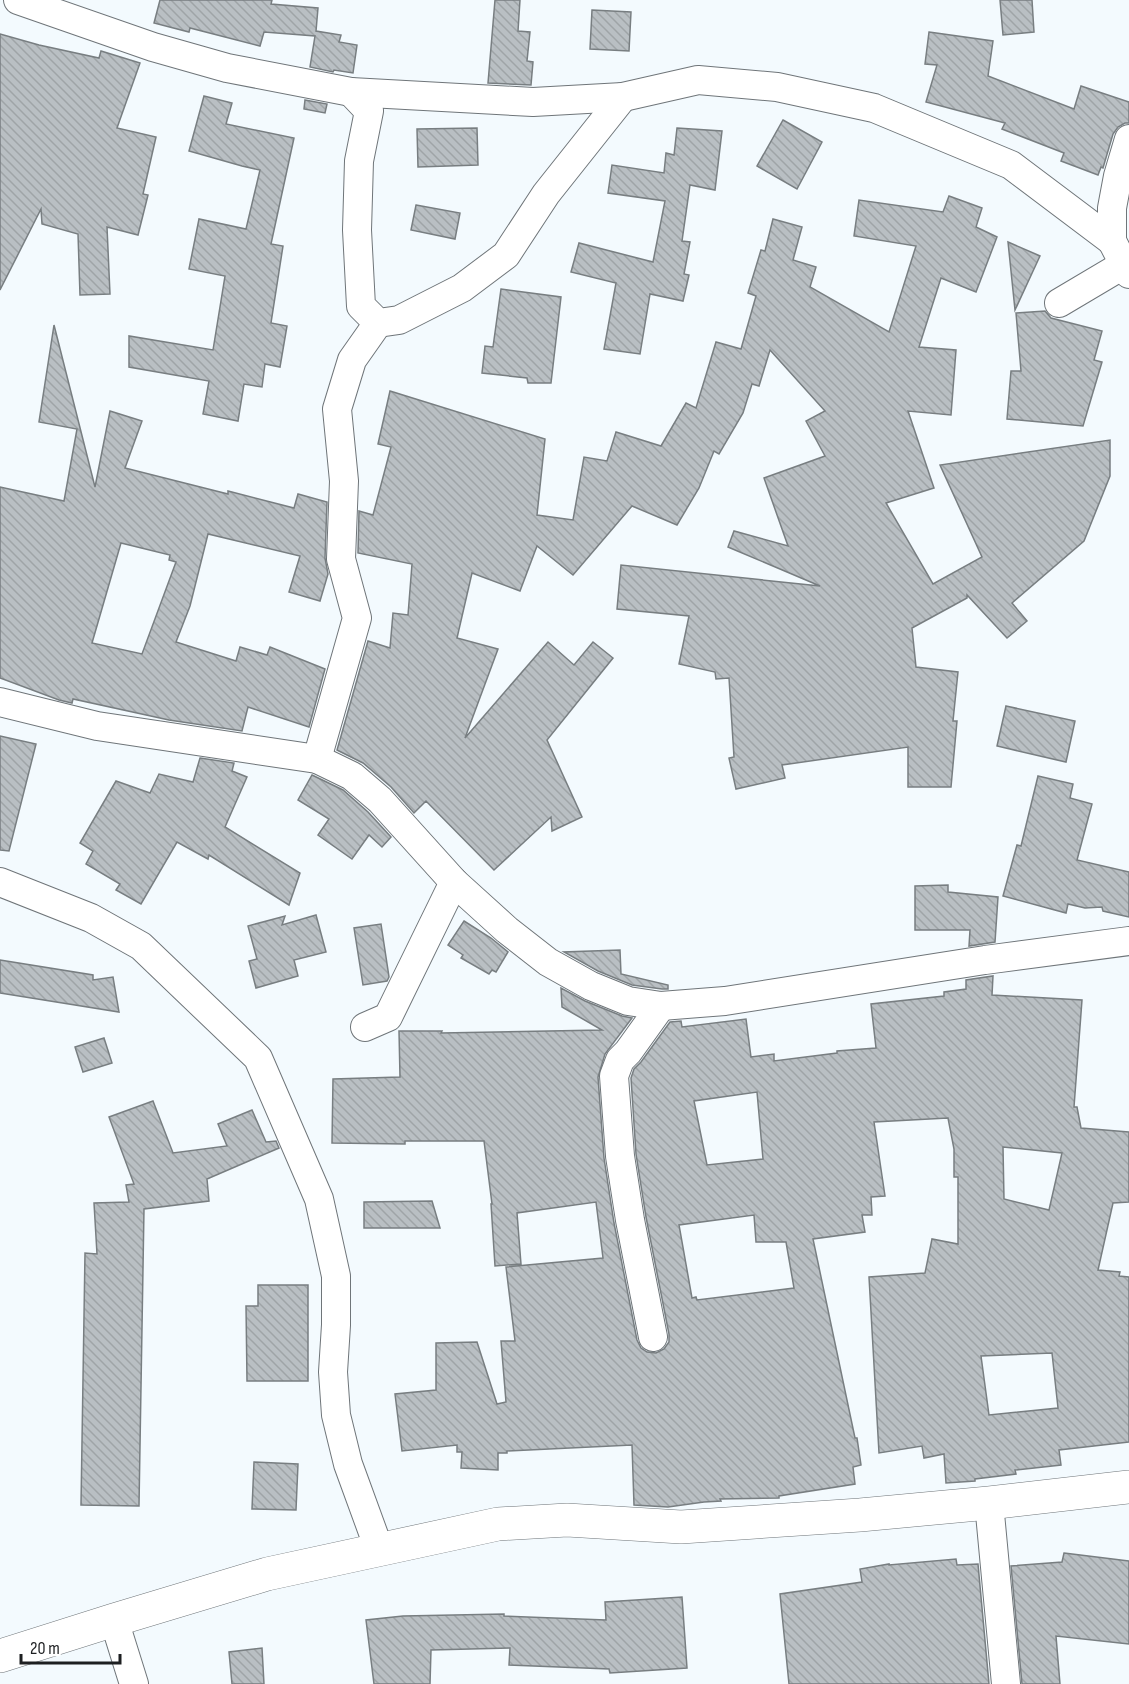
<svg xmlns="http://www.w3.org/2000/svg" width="1129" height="1684" font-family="'Sofia Sans Condensed',sans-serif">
<defs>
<pattern id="building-back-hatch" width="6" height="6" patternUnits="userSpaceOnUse" patternTransform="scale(1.5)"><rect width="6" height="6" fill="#b9bfc3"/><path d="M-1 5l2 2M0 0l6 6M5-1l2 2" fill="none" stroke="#9fa4a7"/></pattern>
</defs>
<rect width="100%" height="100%" fill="#f3fafe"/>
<g fill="url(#building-back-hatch)" stroke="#787e81" stroke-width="1.5" fill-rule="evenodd">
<polygon points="160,0 272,0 271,4 318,8 316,31 341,35 339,42 357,45 353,73 334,70 333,72 310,67 315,36 264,32 260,46 190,28 189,32 154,23"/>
<polygon points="495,0 520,0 518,31 530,32 527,61 533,62 531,85 488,83"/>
<polygon points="1000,0 1032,0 1034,32 1003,35"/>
<polygon points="592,10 631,12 629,51 590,49"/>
<polygon points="929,32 993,41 988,76 1074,109 1081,86 1129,102 1129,123 1125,123 1118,127 1113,134 1103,168 1101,167 1098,175 1061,161 1064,153 1002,129 1005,123 926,102 937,65 925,64"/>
<polygon points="0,34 39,45 99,58 101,51 140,63 117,128 156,137 143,194 148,195 138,235 107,227 110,294 80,295 78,234 42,224 41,209 0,290"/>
<polygon points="204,96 232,103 226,124 294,138 271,244 283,246 271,323 287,326 280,367 265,364 262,387 244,384 238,421 203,414 209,381 129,367 129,336 213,350 225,276 189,269 199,219 246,229 260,170 242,166 189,151"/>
<polygon points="305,100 327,104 325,113 304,109"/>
<polygon points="783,120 822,142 797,189 757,166"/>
<polygon points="477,128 478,165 418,167 417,129"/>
<polygon points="677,128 722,131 715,190 690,185 682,241 690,242 684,274 689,275 683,301 650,294 640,354 604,349 616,283 571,272 579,243 653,262 665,201 608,193 612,165 664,173 666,153 674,155"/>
<polygon points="949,196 982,208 976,227 997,237 976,292 941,278 919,347 956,350 951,415 908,411 934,488 886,503 933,584 982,557 940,465 1110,440 1110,476 1084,541 1012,603 1027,621 1007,638 967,595 967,598 912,628 916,667 958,672 953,721 957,721 951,787 908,787 908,747 782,765 785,778 736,789 729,758 734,757 729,678 716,679 715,672 679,664 689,616 617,609 621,565 820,586 728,547 734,531 788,546 764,478 825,456 806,421 825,411 770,350 759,386 752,384 743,413 719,454 714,451 699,488 677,525 632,506 573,575 537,546 520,591 472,573 457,638 498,649 465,738 548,642 574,665 593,642 613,658 547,740 582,817 552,831 551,817 494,870 426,801 414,813 391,787 363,763 337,750 368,641 390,648 393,613 408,615 412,564 358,553 359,511 373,515 391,447 378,444 390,391 545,439 537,515 573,520 584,457 607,461 616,432 661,446 686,403 696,408 716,342 741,349 756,296 748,293 761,250 765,251 773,219 802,227 793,260 816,267 810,287 889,332 916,246 854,236 859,200 943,212"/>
<polygon points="416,205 460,213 455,239 411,230"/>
<polygon points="1008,242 1040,256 1015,310"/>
<polygon points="501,289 561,297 551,383 528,383 527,378 482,373 485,346 493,347"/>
<polygon points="1045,311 1051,318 1102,331 1094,360 1102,362 1083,426 1007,419 1011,371 1021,371 1016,313"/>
<path d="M54,325L95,487L110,411L142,421L125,468L228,494V491L294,508L298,494L327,502L325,558L328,574L320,601L289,592L300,556L208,534L190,606L176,642L236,661L240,647L267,655L270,647L325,669L309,727L248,707L242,731L169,720L73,699L72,703L59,700L0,678V487L64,501L77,429L39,422ZM121,543L170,555L169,560L176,562L142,654L92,643Z"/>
<polygon points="1006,706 1075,721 1066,762 997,746"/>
<polygon points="0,736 36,744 9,851 0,850"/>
<polygon points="200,758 234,763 232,771 247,777 225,827 300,873 289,905 209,855 208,859 177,842 141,904 116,890 120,884 86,864 93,851 80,843 116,781 150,793 159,774 193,782"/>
<polygon points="312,775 343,790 368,812 391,837 382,847 369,835 352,859 318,835 329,819 298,800"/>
<polygon points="1038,776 1073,784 1070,798 1092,804 1077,860 1129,872 1129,917 1103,911 1102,907 1085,908 1068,904 1066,913 1003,896 1017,845 1021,846"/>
<polygon points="948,885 948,892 998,897 995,942 969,946 970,930 915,930 915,886"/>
<polygon points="316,915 326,952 294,960 298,976 256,988 249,961 257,959 248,926 285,916 282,925"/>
<polygon points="464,921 491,938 508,952 496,972 492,970 489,974 461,958 463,955 448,945"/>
<polygon points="381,924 389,977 387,981 363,985 354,928"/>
<polygon points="620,950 621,974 668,985 668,989 662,989 632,985 598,971 564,952"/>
<polygon points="0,960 93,975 93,980 113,977 119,1012 0,993"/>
<path d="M993,976L992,995L1082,1000L1074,1107H1077L1081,1128L1129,1132V1202L1113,1203L1098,1270L1120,1272L1119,1276L1129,1277V1442L1059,1450L1061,1465L1015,1470L1016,1474L975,1479V1481L946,1483L944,1454L924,1458L922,1446L879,1453L869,1277L925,1273L932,1239L958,1244V1177H954V1149L948,1118L874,1122L885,1196L871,1197L872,1215H862L865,1232L813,1239L855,1438H857L861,1465L853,1467L855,1484L779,1496V1498L720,1499L721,1501L704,1502L668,1507L634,1505L632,1445L507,1451V1453H498V1470L461,1468L462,1452H457V1445L402,1451L395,1394L436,1390V1343L477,1342L497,1404L506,1402L501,1341H515L506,1267L603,1258L596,1202L517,1213L521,1264L495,1266L491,1204H492L484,1141H405V1144L332,1143L333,1079L400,1077L399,1031H442L441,1033L602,1030L562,1007L561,988L585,1001L622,1016L632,1018L605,1054L598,1077L604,1158L614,1223L637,1340L641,1348L647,1352L656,1353L664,1349L669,1342V1334L646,1217L636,1154L631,1078L634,1069L641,1062L670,1022L681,1021L682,1027L746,1019L751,1057L774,1054V1061L837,1053V1051L876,1048L871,1004L944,996V992L966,989V980ZM757,1092L763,1159L707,1165L694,1101ZM1003,1147L1062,1153L1049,1210L1004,1199ZM754,1215L756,1242H786L794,1288L697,1300L696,1297L692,1298L679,1225ZM1052,1353L1058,1408L989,1415L981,1356Z"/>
<polygon points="104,1038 112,1063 83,1072 75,1047"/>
<polygon points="153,1101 173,1153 227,1146 218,1124 252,1110 266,1142 276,1141 279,1148 207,1179 209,1201 144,1209 139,1506 81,1505 85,1253 97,1254 94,1203 129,1202 126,1185 134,1184 109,1117"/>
<polygon points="432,1201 440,1228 364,1228 364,1202"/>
<polygon points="258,1285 308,1285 308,1381 247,1381 246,1306 258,1306"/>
<polygon points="254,1462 298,1464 296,1510 252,1509"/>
<polygon points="1064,1553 1129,1561 1129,1644 1056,1636 1060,1684 1022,1684 1011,1566 1062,1562"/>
<polygon points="956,1559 957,1565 978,1564 989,1684 789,1684 780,1594 862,1582 860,1569 889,1564 889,1565"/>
<polygon points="682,1597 687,1668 610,1673 609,1669 509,1665 510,1648 431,1650 430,1684 374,1684 366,1620 403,1616 504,1614 504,1616 606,1620 605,1602"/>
<polygon points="262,1648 264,1684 232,1684 229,1652"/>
</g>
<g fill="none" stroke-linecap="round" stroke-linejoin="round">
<g stroke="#6f7579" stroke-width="30">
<g id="street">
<polyline points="18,0 153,47 227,68 351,92 533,102 623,97 698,80 777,87 874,108 1011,165 1112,241"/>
<polyline points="351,92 369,111 359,161 357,230 361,306 378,323 399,320 462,288 506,255 546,194 623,97"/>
<polyline points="1129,139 1118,176 1112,208 1112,241 1129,274"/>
<polyline points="1059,303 1123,265"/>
<polyline points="0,702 97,726 317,759 352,776 380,800 454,882 507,930 548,962 591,986 628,1001 661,1006 725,1001 985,960 1129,941"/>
<polyline points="317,759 357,618 341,559 344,481 337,409 352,360 378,323"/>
<polyline points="0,882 91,918 141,946 258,1058 319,1199 336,1276 336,1325 333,1372 336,1415 348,1464 379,1549"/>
<polyline points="365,1027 388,1017 454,882"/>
<polyline points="653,1337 630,1220 620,1156 614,1076 620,1060 628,1052 661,1006"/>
<polyline points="989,1503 1006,1684"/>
<polyline points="114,1620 134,1684"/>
</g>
</g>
<g stroke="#6f7579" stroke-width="34">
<polyline id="secondary" points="0,1656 114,1620 267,1574 498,1524 567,1520 681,1527 860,1515 989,1503 1129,1487"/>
</g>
<use href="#street" stroke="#fff" stroke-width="28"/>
<use href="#secondary" stroke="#fff" stroke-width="33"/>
</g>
<path d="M21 1654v9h99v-9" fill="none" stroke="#1d1f21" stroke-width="3"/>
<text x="30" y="1654" font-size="18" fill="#1d1f21" stroke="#ffffff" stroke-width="4.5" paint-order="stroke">20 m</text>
</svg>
